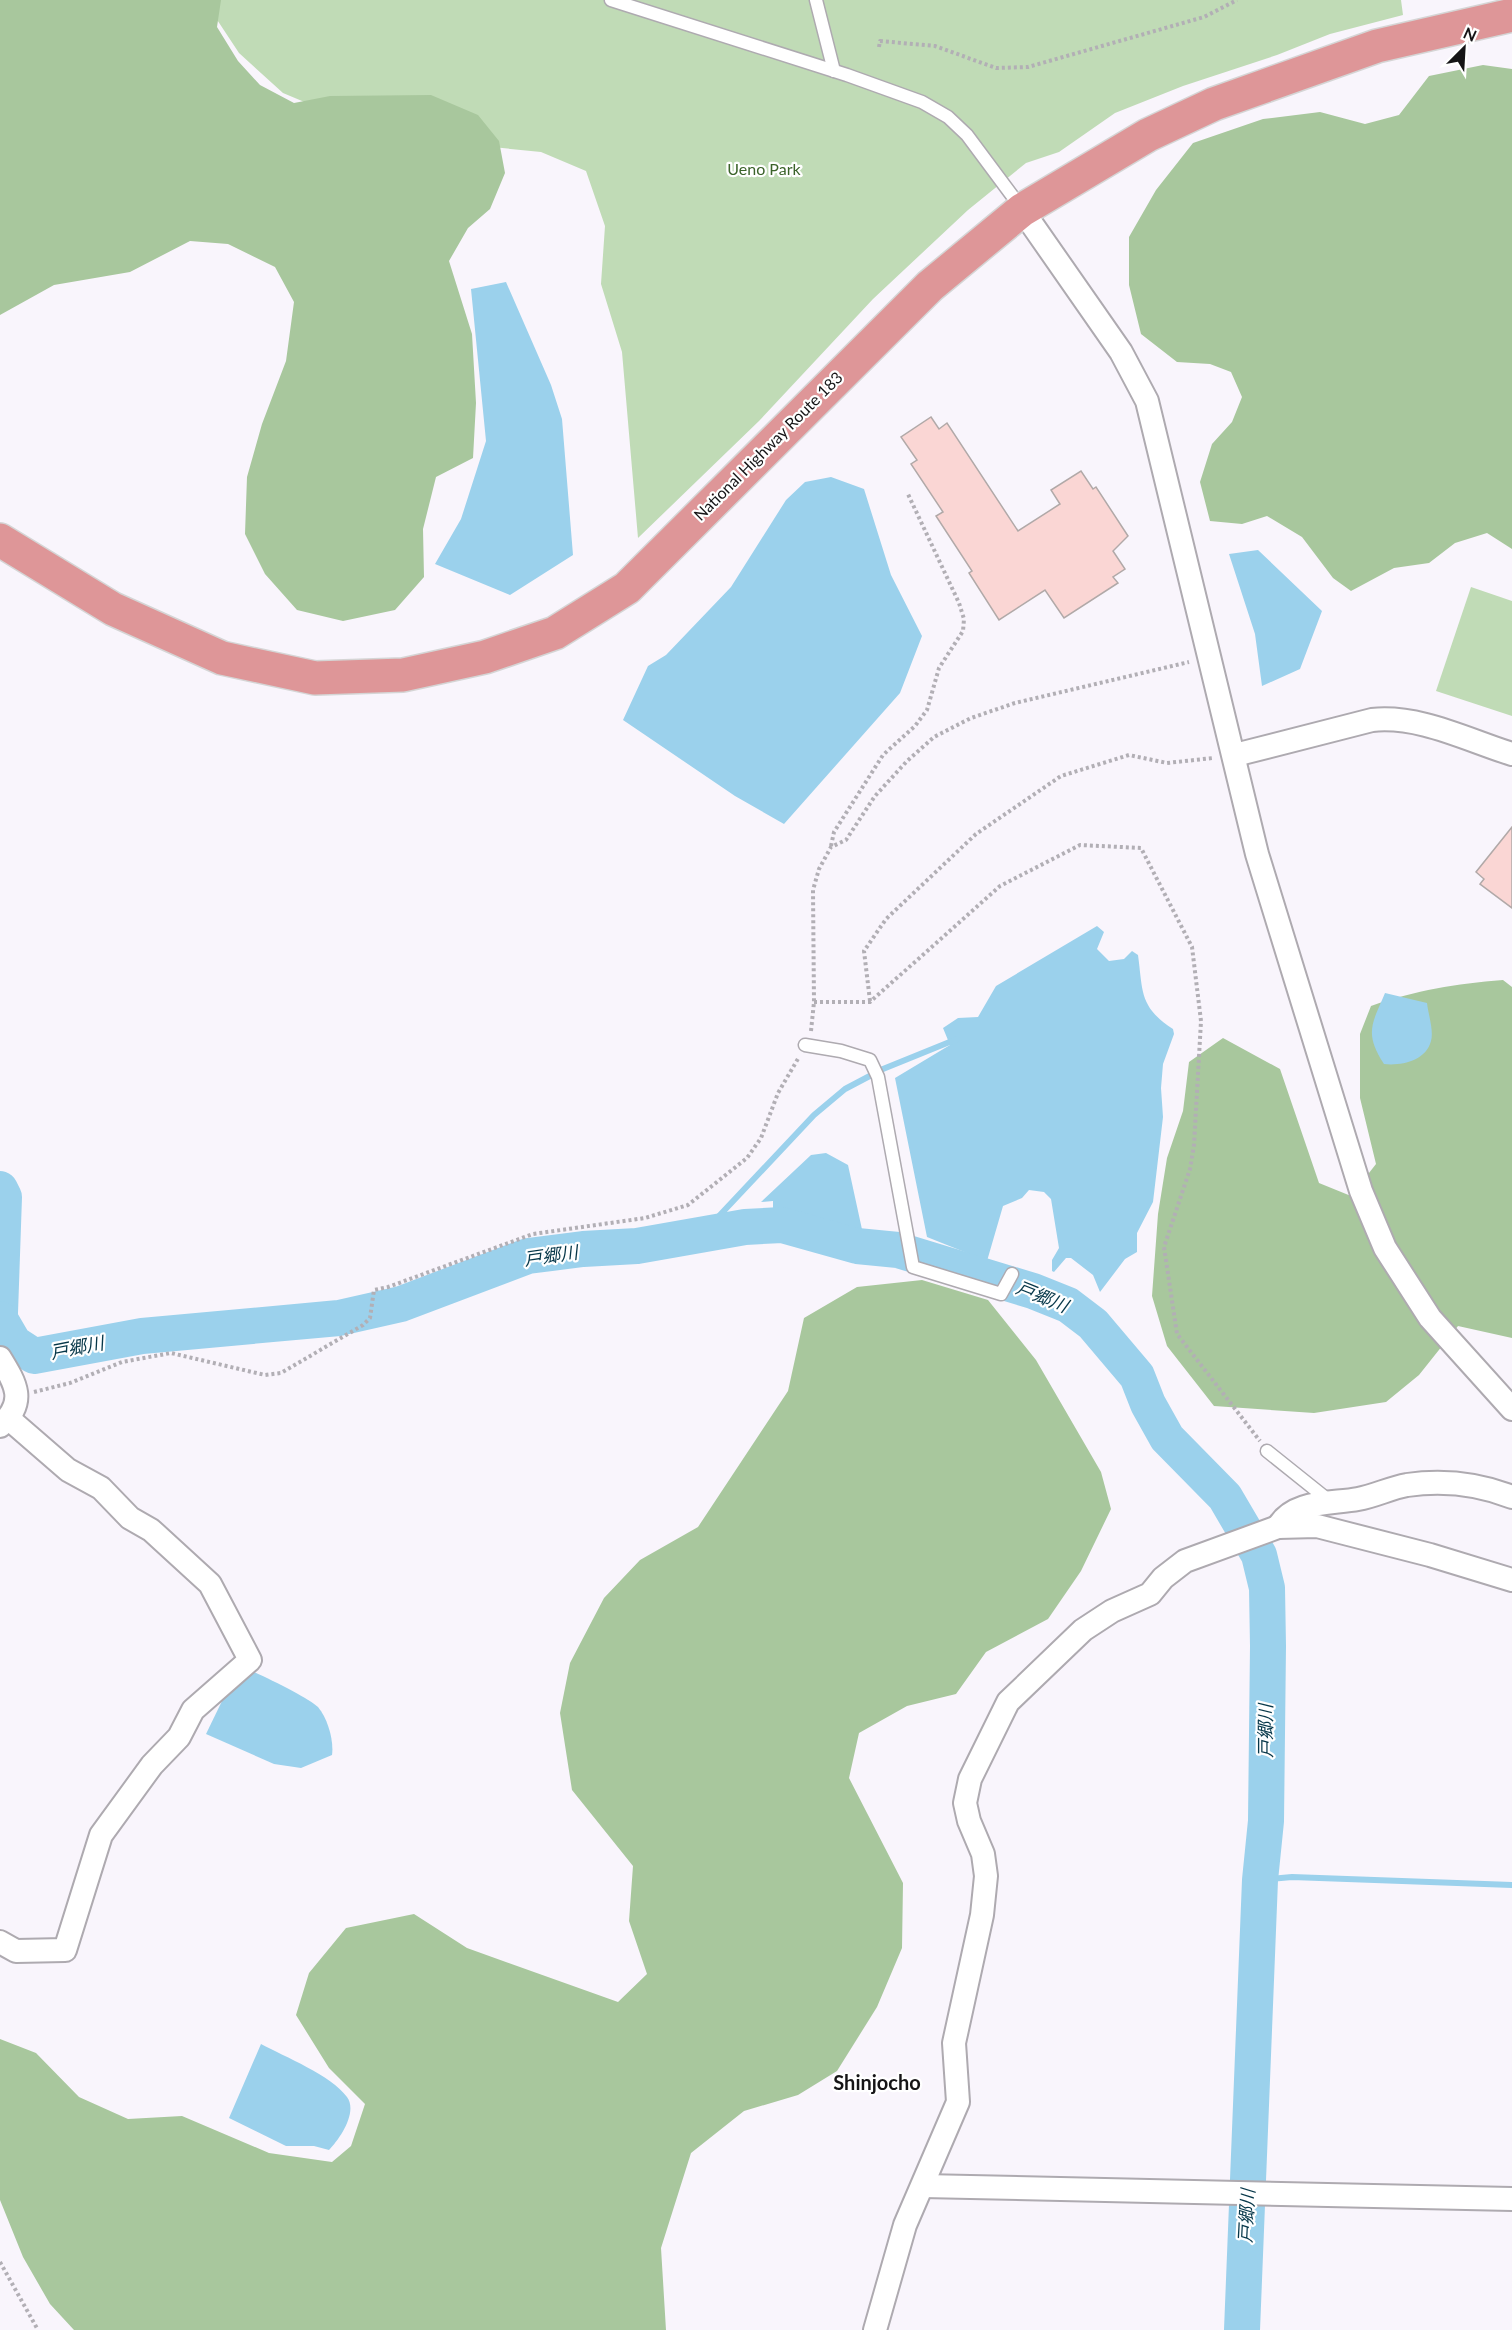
<svg xmlns="http://www.w3.org/2000/svg" width="1512" height="2330" font-family="Lato,'Noto Sans JP',sans-serif">
<rect width="100%" height="100%" fill="#f9f5fc"/>
<g fill="#c0dbb6">
<polygon points="204,0 1401,0 1403,15 1330,34 1277,55 1183,86 1115,113 1059,152 1026,163 968,210 873,299 759,421 638,538 622,352 601,284 605,226 586,171 541,152 482,146 333,114 283,93 239,53"/>
<polygon points="1471,587 1512,601 1512,716 1436,691"/>
</g>
<g fill="#a8c79d">
<polygon points="0,0 221,0 217,27 238,61 260,85 294,103 330,96 431,95 478,115 499,141 505,173 490,209 468,228 449,261 472,334 476,403 473,458 436,477 423,529 424,577 395,610 343,621 297,610 265,574 245,534 247,477 262,424 286,361 294,302 275,267 228,244 190,241 130,272 54,285 0,315"/>
<polygon points="1483,65 1512,69 1512,549 1487,533 1455,543 1429,563 1394,568 1351,591 1333,578 1302,537 1267,516 1242,524 1210,521 1200,482 1212,444 1232,422 1242,397 1231,372 1210,364 1177,362 1141,334 1129,285 1129,237 1156,190 1193,143 1263,119 1320,112 1365,124 1399,115 1429,76"/>
<path d="M1503,980L1512,987V1338L1458,1326L1419,1375L1386,1402L1314,1413L1214,1406L1167,1346L1152,1296L1158,1214L1167,1158L1183,1111L1189,1062L1223,1038L1280,1069L1319,1183L1351,1196L1376,1164L1360,1098V1034L1371,1006C1417,990 1455,984 1503,980Z"/>
<polygon points="922,1280 988,1300 1036,1360 1101,1472 1111,1509 1081,1571 1048,1619 986,1652 956,1694 907,1706 859,1733 849,1778 903,1883 902,1948 877,2007 837,2071 798,2095 744,2111 691,2153 661,2248 666,2330 74,2330 50,2304 23,2257 0,2200 0,2039 36,2053 79,2097 128,2119 182,2116 269,2153 332,2162 351,2146 365,2104 329,2068 296,2015 309,1973 346,1928 414,1914 467,1948 618,2002 647,1974 629,1921 633,1866 572,1790 560,1713 570,1663 604,1598 640,1560 698,1527 788,1391 804,1318 857,1287"/>
</g>
<g fill="#9bd1ec">
<polygon points="506,282 551,385 562,419 573,555 510,595 435,564 461,519 486,441 471,289"/>
<polygon points="831,477 864,489 891,575 922,636 900,693 784,824 735,796 623,720 648,666 666,655 731,587 786,500 805,482"/>
<polygon points="1258,550 1322,611 1300,669 1262,686 1255,634 1229,554"/>
<path d="M1097,926L1104,932L1097,949L1109,961L1124,959L1132,951L1138,955C1143,991 1139,1007 1173,1029L1174,1034L1163,1064L1161,1088L1163,1117L1153,1202L1137,1233V1252L1125,1259L1100,1292L1093,1275L1071,1258H1066L1054,1272L1052,1271V1260L1059,1248L1051,1199L1044,1192L1029,1190L1022,1198L1003,1206L987,1261L927,1237L895,1078L950,1045L943,1028L958,1018L978,1017L996,986Z"/>
<path d="M1385,993L1427,1003C1428,1013 1434,1031 1431,1041C1426,1061 1401,1066 1384,1064C1364,1033 1372,1024 1385,993Z"/>
<polygon points="826,1153 848,1165 863,1234 831,1223 813,1222 798,1217 762,1215 773,1211 773,1201 761,1202 811,1155"/>
<path d="M239,1666C253,1670 309,1698 318,1707C328,1719 334,1741 332,1755L301,1768L274,1764L206,1734Z"/>
<path d="M261,2044C285,2057 331,2075 347,2097C358,2112 340,2139 329,2150L314,2146H286L229,2118Z"/>
</g>
<g fill="none" stroke-linecap="round" stroke-linejoin="round">
<g stroke="#9bd1ec" stroke-width="6">
<polyline points="704,1232 814,1115 845,1089 883,1069 957,1039"/>
<polyline points="1260,1880 1292,1877 1512,1885"/>
</g>
<g stroke="#9bd1ec" stroke-width="36">
<polyline points="0,1189 4,1197 0,1313"/>
<polyline points="0,1319 14,1343 34,1356 142,1336 339,1318 401,1304 528,1256 583,1249 637,1246 745,1227 782,1225 857,1246 898,1250 1033,1291 1068,1305 1093,1324 1137,1376 1148,1404 1167,1438 1225,1497 1259,1555 1267,1588 1268,1646 1266,1821 1260,1880 1242,2330"/>
</g>
</g>
<g fill="#fad6d4" stroke="#b1a9a8" stroke-width="1.5">
<polygon points="931,417 939,429 947,423 1018,531 1060,504 1051,490 1081,471 1093,489 1096,487 1128,536 1113,551 1125,569 1113,577 1118,583 1064,618 1045,590 999,620 969,573 972,571 936,516 943,512 911,464 917,460 901,437"/>
<polygon points="1512,827 1512,908 1480,884 1484,879 1476,872"/>
</g>
<g fill="none" stroke-linecap="round" stroke-linejoin="round">
<g stroke="#aeaab0" stroke-width="15">
<g id="service">
<polyline points="611,0 847,75 922,102 948,117 967,135 1022,209"/>
<polyline points="816,0 834,71"/>
<polyline points="805,1045 841,1051 870,1060 878,1077 913,1267 1001,1294 1012,1274"/>
<polyline points="1267,1451 1332,1503"/>
</g>
</g>
<g stroke="#aeaab0" stroke-width="26">
<g id="minor">
<polyline points="1022,210 1121,352 1147,401 1257,854 1361,1191 1385,1248 1430,1318 1512,1409"/>
<path d="M1235,755L1372,720C1420,715 1467,740 1512,754"/>
<path d="M0,1358C16,1384 27,1402 0,1426"/>
<path d="M1278,1527C1293,1500 1331,1504 1358,1499C1375,1496 1390,1488 1407,1485C1442,1480 1479,1484 1512,1497"/>
<polyline points="0,1942 16,1951 65,1950 101,1835 152,1765 179,1737 193,1710 250,1660 210,1584 151,1530 130,1518 101,1488 68,1470 8,1418"/>
<polyline points="923,2186 1512,2199"/>
<polyline points="875,2330 905,2225 958,2102 954,2043 982,1915 986,1876 983,1854 969,1821 965,1803 970,1779 1008,1702 1083,1630 1112,1611 1150,1594 1163,1578 1185,1561 1278,1527 1317,1526 1430,1555 1512,1580"/>
</g>
</g>
<g stroke="#d5d5d5" stroke-width="36">
<polyline id="trunk" points="0,540 113,609 222,658 315,678 403,675 485,657 555,633 627,588 930,286 1022,210 1148,135 1214,104 1377,46 1512,15"/>
</g>
<g stroke="#b2afb5" stroke-width="4" stroke-dasharray="3 3" stroke-linecap="butt">
<polyline points="879,47 880,41 935,46 996,68 1028,67 1204,17 1237,0"/>
<polyline points="831,846 834,832 883,755 915,726 927,710 939,668 963,631 964,619 959,603 907,492"/>
<polyline points="870,1001 864,951 886,919 976,834 1061,776 1129,755 1167,763 1213,758"/>
<polyline points="814,1002 870,1002 1000,886 1080,845 1141,848 1192,947 1201,1021 1194,1145 1190,1169 1164,1247 1177,1334 1260,1441"/>
<polyline points="811,1031 814,1002 813,890 819,869 831,847 846,840 875,796 907,761 934,737 971,718 1015,703 1189,662"/>
<polyline points="34,1392 70,1383 122,1362 171,1353 265,1375 281,1373 363,1325 370,1318 374,1290 388,1287 533,1234 645,1218 688,1205 747,1158 761,1138 778,1093 799,1057"/>
<polyline points="0,2262 38,2330"/>
</g>
<use href="#service" stroke="#fff" stroke-width="12"/>
<use href="#minor" stroke="#fff" stroke-width="22"/>
<use href="#trunk" stroke="#de9698" stroke-width="33"/>
</g>
<g text-anchor="middle" stroke-width="4.5" stroke-linejoin="round" paint-order="stroke">
<g font-size="16" fill="#3b632a" stroke="#fff">
<text x="764" y="175">Ueno Park</text>
</g>
<g font-size="16" fill="#151416" stroke="#fff">
<text transform="translate(768 446) rotate(-45)" y="6">National Highway Route 183</text>
</g>
<g font-size="18" font-style="italic" fill="#063749" stroke="#fff">
<text transform="translate(551 1256) rotate(-8)" y="6">戸郷川</text>
<text transform="translate(1042 1297) rotate(22)" y="6">戸郷川</text>
<text transform="translate(77 1348) rotate(-11)" y="6">戸郷川</text>
<text transform="translate(1266 1731) rotate(-90)" y="6">戸郷川</text>
<text transform="translate(1247 2216) rotate(-87)" y="6">戸郷川</text>
</g>
<g font-size="20" font-weight="bold" fill="#151416" stroke="#fff">
<text x="877" y="2090">Shinjocho</text>
</g>
</g>
<g transform="translate(1464 48) rotate(24)" stroke="#ffffff" stroke-width="4.5" paint-order="stroke">
<path d="M0-4.5L10 22L0 15L-10 22Z" fill="#151416"/>
<text y="-9" font-size="16" font-weight="bold" text-anchor="middle" fill="#151416">N</text>
</g>
</svg>
